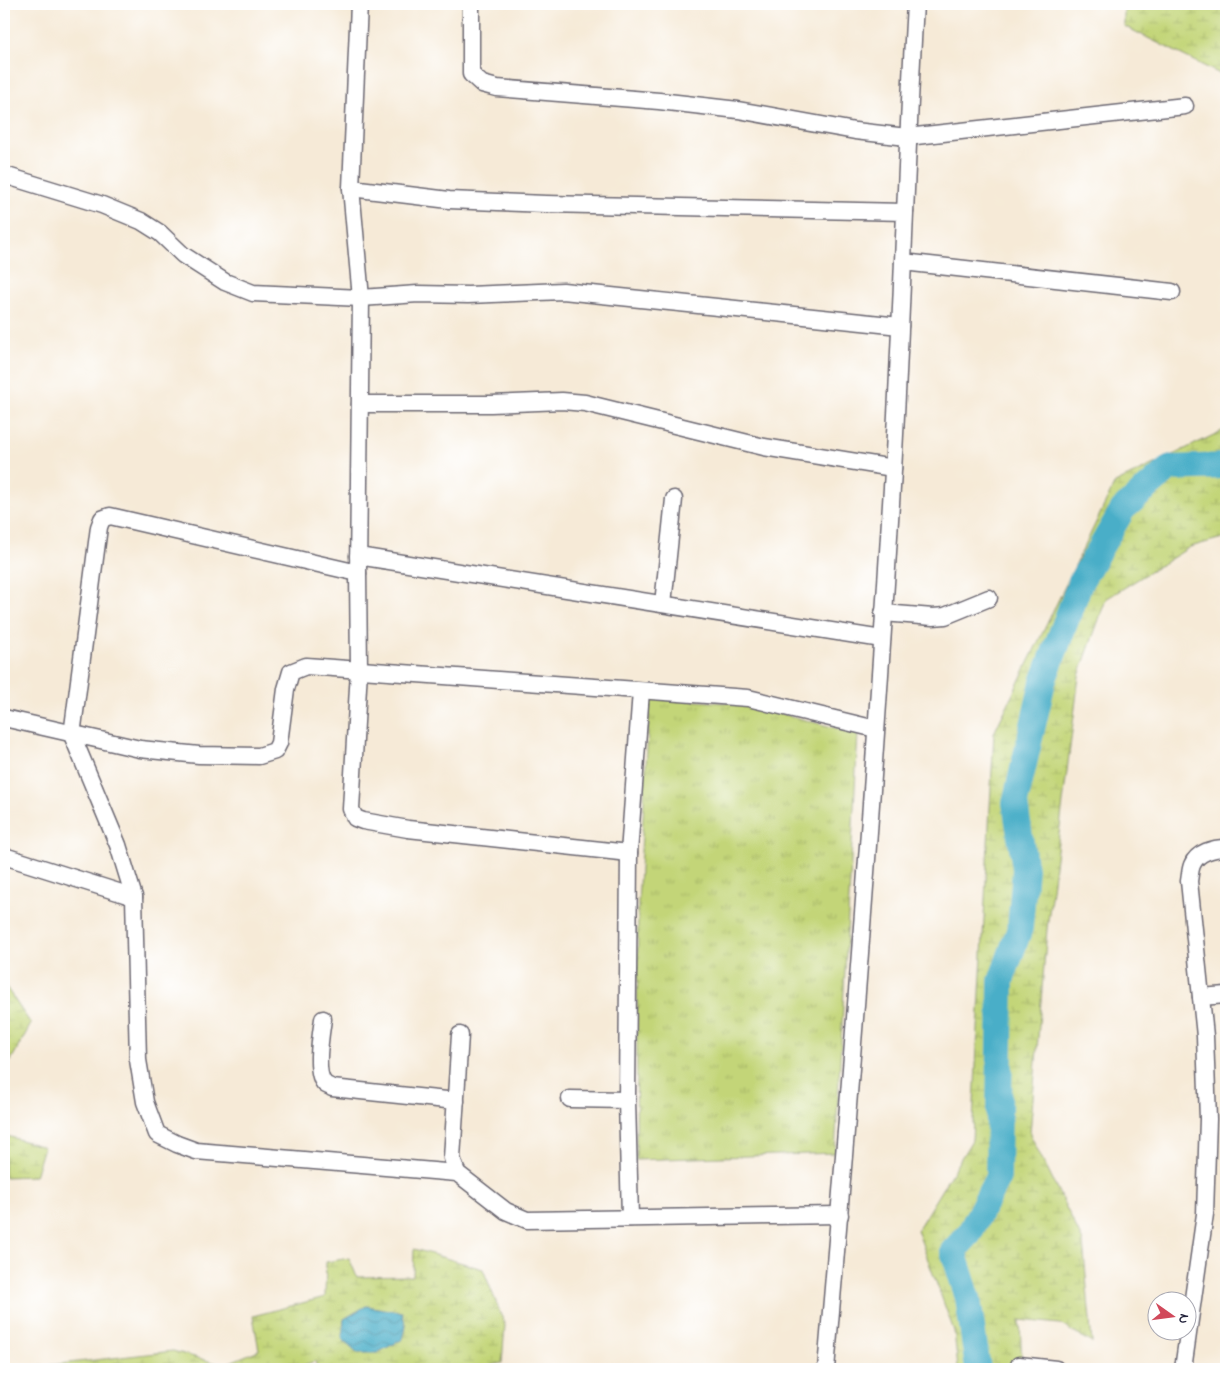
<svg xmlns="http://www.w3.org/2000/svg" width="1230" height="1373" font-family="'Indie Flower',sans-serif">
<defs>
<pattern id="grass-tufts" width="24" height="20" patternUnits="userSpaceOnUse" patternTransform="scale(1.25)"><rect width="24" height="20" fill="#c3d578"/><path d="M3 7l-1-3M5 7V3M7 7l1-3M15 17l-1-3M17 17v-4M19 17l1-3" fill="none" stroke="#a7b769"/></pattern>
<pattern id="wetland-marsh" width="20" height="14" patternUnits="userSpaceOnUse" patternTransform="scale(1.25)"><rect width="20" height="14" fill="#c3d578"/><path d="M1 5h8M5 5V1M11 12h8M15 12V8" fill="none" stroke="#a7b769"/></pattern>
<pattern id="water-waves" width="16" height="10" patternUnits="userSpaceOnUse" patternTransform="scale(1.25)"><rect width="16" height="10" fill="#49aec8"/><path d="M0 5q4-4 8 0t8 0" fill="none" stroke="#3c8da4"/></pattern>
</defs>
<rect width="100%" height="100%" fill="#fff"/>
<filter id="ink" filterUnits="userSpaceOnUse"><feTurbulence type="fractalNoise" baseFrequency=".02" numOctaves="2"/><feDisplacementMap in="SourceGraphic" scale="10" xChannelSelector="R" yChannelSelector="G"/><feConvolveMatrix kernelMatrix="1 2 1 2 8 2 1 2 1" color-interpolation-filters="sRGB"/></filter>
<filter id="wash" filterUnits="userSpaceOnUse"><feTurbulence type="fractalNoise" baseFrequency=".0096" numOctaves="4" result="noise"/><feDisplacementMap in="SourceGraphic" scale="20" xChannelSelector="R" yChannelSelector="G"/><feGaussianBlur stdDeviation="1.12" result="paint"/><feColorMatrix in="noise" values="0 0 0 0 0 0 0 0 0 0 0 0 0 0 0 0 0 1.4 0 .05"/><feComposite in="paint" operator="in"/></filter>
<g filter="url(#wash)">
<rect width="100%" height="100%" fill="#f6ead7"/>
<polygon fill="url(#grass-tufts)" stroke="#727c5a" points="650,698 746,704 858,734 835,1153 636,1160 638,903"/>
<g fill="url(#wetland-marsh)" stroke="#727c5a">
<polygon points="1124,4 1226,4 1226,77 1124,26"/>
<polygon points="1226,429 1226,537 1190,547 1106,599 1079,676 1047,929 1030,1134 1083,1242 1092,1343 1060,1324 1020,1320 1022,1369 958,1369 954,1331 917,1230 972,1140 994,733 1115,483"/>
<polygon points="4,984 31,1024 4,1073"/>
<polygon points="4,1135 44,1147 35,1176 4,1177"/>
<polygon points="414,1249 483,1269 505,1325 502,1363 476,1369 317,1369 315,1361 294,1369 17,1369 173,1351 223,1365 259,1350 253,1316 325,1297 326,1262 349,1258 357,1277 413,1276"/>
</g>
<polygon fill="url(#water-waves)" stroke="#366882" points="366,1306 402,1312 406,1327 403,1339 377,1353 358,1353 342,1339 344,1319"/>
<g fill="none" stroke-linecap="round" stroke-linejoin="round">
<polyline stroke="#49aec8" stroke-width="26" points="978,1369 968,1298 953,1251 969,1234 998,1177 1001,981 1020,928 1025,869 1015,803 1043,682 1081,581 1123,509 1170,468 1226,466"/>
</g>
</g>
<g filter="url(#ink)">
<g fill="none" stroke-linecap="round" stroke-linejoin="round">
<g stroke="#6c6872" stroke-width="19">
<g id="minor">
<polyline points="359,4 351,188 361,298 358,573 359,670 351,809 355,818 363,821 408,829 629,853"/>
<polyline points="471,4 471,74 482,84 497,88 659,101 738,110 855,131 907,137 1185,106"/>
<polyline points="4,175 102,205 141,221 160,233 183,255 225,282 253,293 361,298 418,294 468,295 563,291 900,326"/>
<polyline points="351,188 449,200 546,204 905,212"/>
<polyline points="903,262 1172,292"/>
<polyline points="360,404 491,404 562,401 585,403 764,447 893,468"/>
<polyline points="358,556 882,639"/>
<polyline points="358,573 110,516 102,519 99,527 72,735 118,845 134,897 138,1060 145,1102 157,1134 177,1144 196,1151 457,1173 506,1211 527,1220 840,1215"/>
<polyline points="663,604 674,499"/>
<polyline points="883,613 933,617 945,616 989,598"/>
<polyline points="4,718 140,749 199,755 259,756 275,751 279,743 286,689 291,672 306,666 748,698 876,729"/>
<polyline points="4,856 134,897"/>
<polyline points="1201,997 1226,995"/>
<path d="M323,1019C321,1033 314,1074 325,1084C327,1086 330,1086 332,1088L456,1101"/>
<polyline points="570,1099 627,1100"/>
<polyline points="457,1173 452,1158 460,1035"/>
<polyline points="630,1218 627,1100 629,853 641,691"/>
<polyline points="1019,1365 1056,1369"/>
<path d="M826,1369C852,1070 875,771 893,471C902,315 906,159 915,4"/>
<path d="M1183,1369L1205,1214L1208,1119L1205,1036L1189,881C1190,876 1190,870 1192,865C1197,852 1214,848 1226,848"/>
</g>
</g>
<use href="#minor" stroke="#fff" stroke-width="16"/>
</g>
</g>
<rect width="1230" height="1373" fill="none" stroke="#fff" stroke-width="20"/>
<g transform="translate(1172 1316) rotate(104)"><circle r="24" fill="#ffffff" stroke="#a7a7b1"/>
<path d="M0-4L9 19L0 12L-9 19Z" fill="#d1495b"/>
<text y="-8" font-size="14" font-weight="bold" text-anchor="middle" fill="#22223b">N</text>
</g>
</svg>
